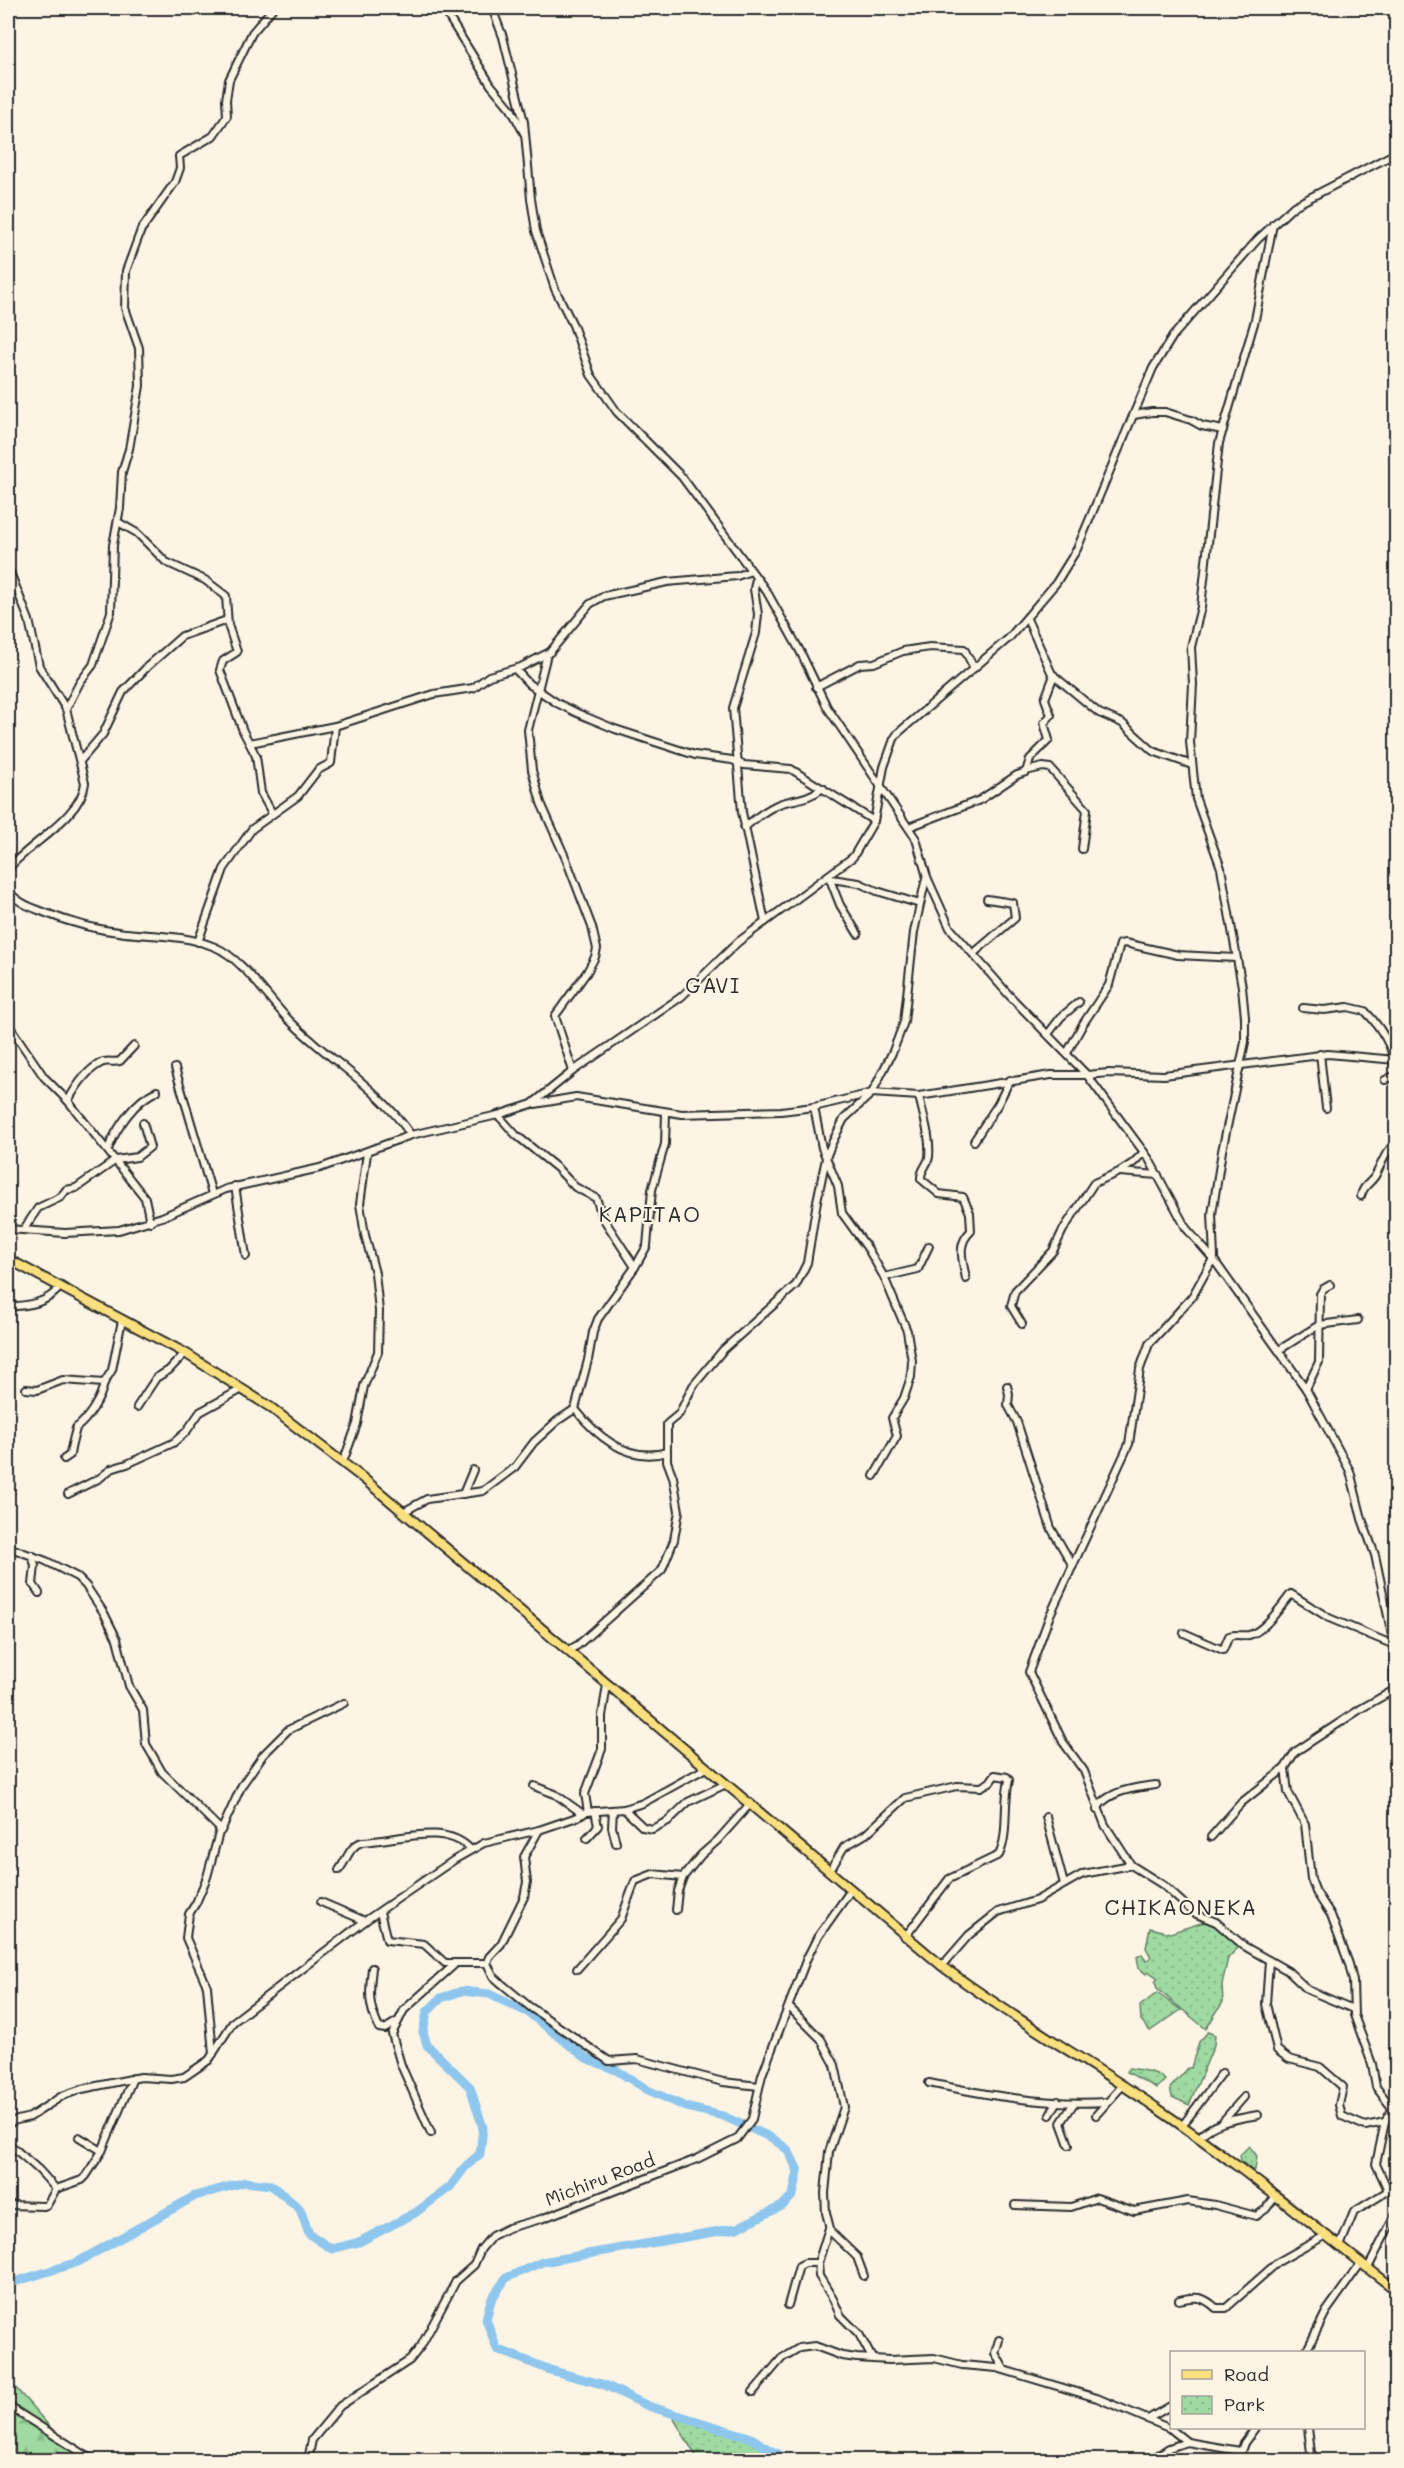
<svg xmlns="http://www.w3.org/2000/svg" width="1404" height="2468" font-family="Mali,sans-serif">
<defs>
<pattern id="forest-firs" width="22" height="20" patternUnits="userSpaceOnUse" patternTransform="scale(1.5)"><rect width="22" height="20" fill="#9edaa1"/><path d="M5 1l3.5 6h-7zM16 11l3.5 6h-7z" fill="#88bb8b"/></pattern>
<pattern id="park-dots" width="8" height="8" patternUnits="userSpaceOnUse" patternTransform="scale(1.5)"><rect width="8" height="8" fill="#9edaa1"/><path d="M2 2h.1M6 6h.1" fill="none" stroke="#88bb8b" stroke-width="1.8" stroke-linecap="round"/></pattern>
</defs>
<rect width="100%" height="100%" fill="#fcf5e5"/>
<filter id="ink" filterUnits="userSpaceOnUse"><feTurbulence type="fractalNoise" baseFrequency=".0167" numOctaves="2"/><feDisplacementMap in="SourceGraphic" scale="12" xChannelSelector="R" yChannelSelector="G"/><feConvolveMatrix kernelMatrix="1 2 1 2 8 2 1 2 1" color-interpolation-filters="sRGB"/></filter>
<g filter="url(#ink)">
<polygon fill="url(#forest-firs)" stroke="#648266" stroke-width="1.5" points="8,2379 79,2460 8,2460"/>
<g fill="url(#park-dots)" stroke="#648266" stroke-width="1.5">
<path d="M1207,1921C1217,1922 1236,1937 1239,1947L1228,1958L1222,1984L1223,2002L1206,2029L1157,1989L1155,1982L1158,1978L1149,1972L1146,1974L1139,1968L1137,1957L1142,1954L1146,1961L1151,1957L1146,1948L1150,1928L1170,1933Z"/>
<polygon points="1157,1993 1181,2010 1150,2031 1141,2020 1140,2006"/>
<polygon points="1208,2032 1215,2035 1214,2045 1189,2105 1172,2097 1170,2088 1188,2068 1191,2068 1199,2042"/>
<path d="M1129,2068C1140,2070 1157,2071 1165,2080L1157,2088L1127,2072Z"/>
<polygon points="1249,2146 1257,2156 1255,2170 1252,2170 1241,2161 1240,2155"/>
<polygon points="677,2415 751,2438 796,2460 698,2460 674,2419"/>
</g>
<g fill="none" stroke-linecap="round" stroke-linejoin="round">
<polyline stroke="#8ec6ed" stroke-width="9" points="8,2284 78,2262 195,2196 245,2182 271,2185 300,2209 309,2234 332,2249 359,2242 415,2213 450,2187 466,2166 480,2154 483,2128 470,2087 427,2045 423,2032 427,2012 441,1998 462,1991 489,1994 529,2013 586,2058 616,2070 648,2090 686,2107 723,2116 772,2138 788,2150 798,2171 793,2195 782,2206 737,2228 542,2262 506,2278 491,2300 486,2319 497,2349 550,2370 605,2385 648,2406 749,2437 788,2460"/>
<g stroke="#2b2b2b" stroke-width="10">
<g id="minor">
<polyline points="443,8 491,85 511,109 524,133"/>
<polyline points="492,8 503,37 524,122 531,199 536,231 555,289 573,325 591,375 617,412 682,477 767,592 800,651 827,707 916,839 927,877 950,928 1009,995 1087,1075 1149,1159 1186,1228 1214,1260 1306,1389 1350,1471 1362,1519 1375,1555 1394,1645 1394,1690 1396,1715"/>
<polyline points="1273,224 1255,320 1219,443 1201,607 1191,647 1193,684 1190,742 1196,799 1221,868 1242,987 1245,1017 1245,1042 1222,1151 1212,1214 1214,1257 1192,1297 1149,1344 1140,1369 1129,1444 1050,1615 1029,1672 1063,1742 1084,1771 1105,1825 1131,1865 1163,1885 1194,1913 1216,1922 1244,1946 1288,1971 1308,1990 1353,2009"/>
<polyline points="1134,415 1152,412 1165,412 1191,420 1202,426 1223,430"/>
<polyline points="118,522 137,533 166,562 205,580 226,596 228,625 237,652 223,661 220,670 243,731 256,756 261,793 272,813"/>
<path d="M8,567L29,620L39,666L66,709L85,783C82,816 29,844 8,869"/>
<polyline points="756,578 754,589 758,614 756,633 733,708 742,812 765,922"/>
<polyline points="1027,619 1052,674 1099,713 1122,723 1153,751 1192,765"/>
<polyline points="547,654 528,730 532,770 541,803 566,859 592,927 597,949 595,957 587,972 555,1016 573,1071"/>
<polyline points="515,669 529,684 557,703 577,713 615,729 695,755 732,760 744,765 791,769 874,821"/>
<polyline points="816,687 860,664 874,663 903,651 930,647 964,649 974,668"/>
<polyline points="66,709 80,682 93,665 111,612 113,545 120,508 122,472 129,449 140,386 139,348 125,308 126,271 141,230 175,182 180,168 179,156 213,136 227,116 226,100 229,80 252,33 273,8"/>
<polyline points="250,743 335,726 434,694 473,688 489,676 521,667 550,652 590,604 604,596 667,582 737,576 751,571"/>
<polyline points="81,760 103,734 123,692 148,666 182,636 227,620"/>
<polyline points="1026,771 1043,767 1050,768 1087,810 1082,849"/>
<polyline points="909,827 980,800 1017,775 1026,772 1030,759 1049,740 1044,723 1051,715 1045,699 1054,675"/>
<path d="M744,828C754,819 770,807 782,803C797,799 810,798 823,788"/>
<polyline points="829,877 840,905 858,934"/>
<polyline points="831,879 859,883 877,891 920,904"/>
<path d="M8,890C17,903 31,907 46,913C71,923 98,930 125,933C155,936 186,935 215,947C242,958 268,999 289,1020C330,1061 377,1086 411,1135"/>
<polyline points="198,942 224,869 252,829 298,796 318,770 331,763 335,726"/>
<polyline points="974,953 1015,918 1013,903 987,899"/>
<path d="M1303,1008L1324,1010L1348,1007L1365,1011C1375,1021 1384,1034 1390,1047C1393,1054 1391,1059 1396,1065"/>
<polyline points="8,1024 44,1077 68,1101 145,1198 150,1222"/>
<polyline points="1048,1034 1061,1017 1079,1002"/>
<polyline points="1067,1053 1083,1024 1109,985 1120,944 1125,943 1178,955 1236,958"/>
<polyline points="1320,1054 1326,1108"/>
<polyline points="175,1068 212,1194"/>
<polyline points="1385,1080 1396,1075"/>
<path d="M919,1096C923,1115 931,1138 929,1157C928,1165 920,1170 921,1179L939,1194L963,1197L970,1213L971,1231C956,1245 963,1260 966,1279"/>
<path d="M68,1101C75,1088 87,1070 101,1063C106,1060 114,1063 120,1061L134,1046"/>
<polyline points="535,1104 576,1097 682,1114 781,1111 814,1107 872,1093 919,1096 1051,1075 1087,1075 1109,1073 1164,1075 1328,1054 1396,1060"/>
<polyline points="814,1107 822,1148 838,1186 842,1213 868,1249 884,1277 907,1331 912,1361 911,1377 904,1398 892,1418 897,1436 874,1476"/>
<polyline points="498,1115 516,1135 557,1168 575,1187 596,1198 603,1218 635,1267"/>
<polyline points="974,1141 998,1104 1010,1080"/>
<path d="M108,1149C117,1127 135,1100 157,1091"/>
<polyline points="1120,1172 1158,1175"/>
<polyline points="235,1186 246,1256"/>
<path d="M1361,1196C1363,1185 1370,1184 1375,1176C1382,1164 1385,1151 1396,1143"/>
<polyline points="8,1229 65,1233 119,1230 162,1217 226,1189 320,1168 411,1135 498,1115 532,1104 573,1071 681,997 738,942 853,857 874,821 884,767 894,739 898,733 1009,638 1056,583 1077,549 1153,368 1173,336 1258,239 1294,206 1396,153"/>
<polyline points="24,1229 38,1208 61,1197 66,1190 76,1188 116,1160 137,1157 150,1147 143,1123"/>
<polyline points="8,1277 10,1260"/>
<polyline points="884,1277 918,1269 929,1246"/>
<path d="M8,1307C29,1305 47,1304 61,1286"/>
<polyline points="1022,1324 1011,1306 1015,1291 1053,1251 1063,1230 1094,1183 1119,1172 1133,1163 1144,1152"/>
<polyline points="1279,1350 1319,1325 1358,1320"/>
<polyline points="1007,1386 1009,1394 1008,1405 1017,1422 1051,1528 1073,1566"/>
<polyline points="26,1389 37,1390 63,1380 104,1383 112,1370 122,1320"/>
<polyline points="1306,1389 1319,1362 1320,1294 1323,1289 1330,1285"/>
<polyline points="137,1407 156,1378 169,1370 185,1353"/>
<path d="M575,1409C598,1438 629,1463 667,1452"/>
<path d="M64,1459L70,1455C71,1445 74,1438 76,1428C88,1419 101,1399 104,1383"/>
<polyline points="343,1462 357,1424 364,1386 378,1352 379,1311 375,1273 365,1235 360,1204 367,1153"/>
<polyline points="68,1494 100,1478 111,1469 127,1464 173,1443 186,1432 200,1412 242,1389"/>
<polyline points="463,1494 473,1470"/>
<polyline points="403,1512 427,1499 483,1491 515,1467 534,1442 557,1421 575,1409 588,1360 593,1332 598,1319 635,1267 647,1246 652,1190 665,1144 666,1113"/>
<polyline points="8,1547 46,1561 77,1577 86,1586 104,1613 117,1639 129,1686 143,1710 146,1744 153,1756 162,1772 220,1829 207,1877 196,1903 189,1914 186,1938 207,1986 213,2054"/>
<polyline points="32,1555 35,1566 33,1584 39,1593"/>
<path d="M1184,1633L1223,1650L1229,1636C1236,1634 1241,1636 1249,1635C1264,1632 1282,1605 1291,1594L1329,1618L1394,1645"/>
<polyline points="567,1651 578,1645 662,1570 674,1540 679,1511 673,1477 667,1461 667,1424 679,1414 693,1386 723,1350 796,1285 807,1263 817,1201 826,1158 831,1145 844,1119 872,1093 893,1051 904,1022 914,932 926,878"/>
<polyline points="1285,1768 1288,1792 1305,1824 1311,1879 1316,1892 1331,1915 1349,1964 1353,1981 1354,2015 1372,2064 1376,2087 1392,2108"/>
<polyline points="534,1786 555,1794 583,1814"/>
<polyline points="624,1809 643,1827 652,1829 668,1821 688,1802 726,1784"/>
<polyline points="613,1810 612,1827 616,1843"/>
<path d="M1097,1810C1105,1791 1138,1787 1156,1785"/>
<polyline points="588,1812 585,1794 602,1749 602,1716 607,1685"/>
<polyline points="1046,1817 1064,1884"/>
<polyline points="539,1830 524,1857 527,1882 524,1897 501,1944 489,1957 487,1963 493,1976 502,1984 530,2007 609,2061 637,2059 723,2082 759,2086"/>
<polyline points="221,1831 242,1785 263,1755 288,1730 344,1703"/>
<polyline points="1211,1837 1241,1803 1285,1768 1295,1752 1362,1708 1394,1690"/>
<polyline points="587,1838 598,1826 595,1811"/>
<path d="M339,1870C347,1860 349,1846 362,1842C396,1841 445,1821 471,1850"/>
<path d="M830,1871L844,1847L866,1834L905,1798L957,1786L981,1787L990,1782L995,1775L1007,1777L1009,1780C1003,1805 1009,1834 999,1855L949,1879L905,1937"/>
<polyline points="321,1902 365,1921"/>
<polyline points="676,1910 678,1891 683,1877"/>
<polyline points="380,1912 387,1940 424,1944 445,1963 487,1963"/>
<polyline points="1269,1961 1266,2004 1277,2050 1289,2059 1320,2067 1343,2087 1339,2105 1342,2116 1365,2126 1385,2122"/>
<polyline points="942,1966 969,1935 998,1912 1037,1900 1083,1874 1131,1865"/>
<path d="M372,1968C369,1993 368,2005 379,2028L385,2029L396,2022"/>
<polyline points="577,1969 621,1919 635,1881 653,1874 683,1877 701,1855 718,1840 749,1805"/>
<polyline points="790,2008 821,2039 835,2065 844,2107 829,2152 825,2193 826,2213 831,2232 857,2257 864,2276"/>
<path d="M929,2083C986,2095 1048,2106 1106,2102"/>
<polyline points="1396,2092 1392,2108 1396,2118"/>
<polyline points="1050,2115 1058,2101"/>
<polyline points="1096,2115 1123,2085"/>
<polyline points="1223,2121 1244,2097"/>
<polyline points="8,2125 13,2121 30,2117 62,2096 82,2089 141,2077 171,2079 184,2077 209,2060 233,2022 365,1921 454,1860 484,1843 539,1830 577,1817 586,1812 624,1809 643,1803 706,1768"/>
<polyline points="1182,2126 1222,2073"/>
<polyline points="431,2133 401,2065 392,2034 404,2010 454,1965"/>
<polyline points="79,2137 102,2151"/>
<path d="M1199,2137C1215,2121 1236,2119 1258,2115"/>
<polyline points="8,2143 39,2170 56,2189"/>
<polyline points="1069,2145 1061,2123 1074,2103"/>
<polyline points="1388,2190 1376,2164 1385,2122 1392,2110"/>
<polyline points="8,2205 44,2206 47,2205 56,2189 82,2180 86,2176 102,2151 133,2078"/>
<polyline points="1015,2205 1071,2207 1097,2198 1134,2211 1188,2201 1215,2205 1256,2216 1266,2209 1276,2196"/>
<polyline points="829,2228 818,2263 819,2276 833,2299 840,2315 859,2334 872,2358"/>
<polyline points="1340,2246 1354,2212 1396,2186"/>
<polyline points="1368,2268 1396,2213"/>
<path d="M1179,2300C1196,2296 1203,2296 1216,2308H1226L1278,2262L1326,2235"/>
<polyline points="788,2305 799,2266 805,2263 818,2263"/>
<polyline points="999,2340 995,2353 1004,2369"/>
<polyline points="1306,2352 1326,2312 1361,2263"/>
<polyline points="753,2392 782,2358 799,2348 815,2346 842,2356 857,2358 889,2360 934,2358 962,2365 997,2368 1097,2398 1171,2429 1187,2442"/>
<polyline points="8,2406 93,2460"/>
<polyline points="1148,2419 1172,2405"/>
<polyline points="1308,2428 1311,2453 1317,2460"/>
<polyline points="308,2460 312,2440 340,2406 410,2360 421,2346 456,2281 474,2265 481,2249 492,2236 508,2228 541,2219 697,2159 737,2139 752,2119 762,2075 807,1958 817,1938 851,1890"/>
<polyline points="1151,2460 1169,2448 1187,2442 1240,2451"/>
<polyline points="1238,2460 1244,2443 1255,2428"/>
</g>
</g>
<g stroke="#2b2b2b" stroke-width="12">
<path id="major" d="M8,1259L185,1353L270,1407L364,1479L942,1966C1012,2018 1087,2060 1158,2109C1241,2165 1317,2230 1396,2290"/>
</g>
<use href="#minor" stroke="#fcf5e5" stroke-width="6"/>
<use href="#major" stroke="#fbe080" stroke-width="8"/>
</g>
</g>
<g text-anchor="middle" stroke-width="4.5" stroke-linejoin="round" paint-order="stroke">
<g font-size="18" fill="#2b2b2b" stroke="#fcf5e5">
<text transform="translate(600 2180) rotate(-21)" y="6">Michiru Road</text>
</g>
<g font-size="21" letter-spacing="1.5" fill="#2b2b2b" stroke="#fcf5e5">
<text x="713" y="993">GAVI</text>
<text x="650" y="1222">KAPITAO</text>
<text x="1181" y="1915">CHIKAONEKA</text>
</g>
</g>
<rect width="1404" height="2468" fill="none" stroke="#fcf5e5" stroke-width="30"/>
<rect x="15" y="15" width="1374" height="2438" fill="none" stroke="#2b2b2b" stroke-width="2" filter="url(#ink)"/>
<rect x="1170" y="2351" width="195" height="78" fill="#fcf5e5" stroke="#a8a49b" stroke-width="1.5"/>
<rect x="1182" y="2370" width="30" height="9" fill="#fbe080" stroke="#a8a49b" stroke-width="1.5"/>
<text x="1224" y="2381" font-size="18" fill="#2b2b2b">Road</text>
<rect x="1182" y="2396" width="30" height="18" fill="url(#park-dots)" stroke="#a8a49b" stroke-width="1.5"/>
<text x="1224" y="2411" font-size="18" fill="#2b2b2b">Park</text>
</svg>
